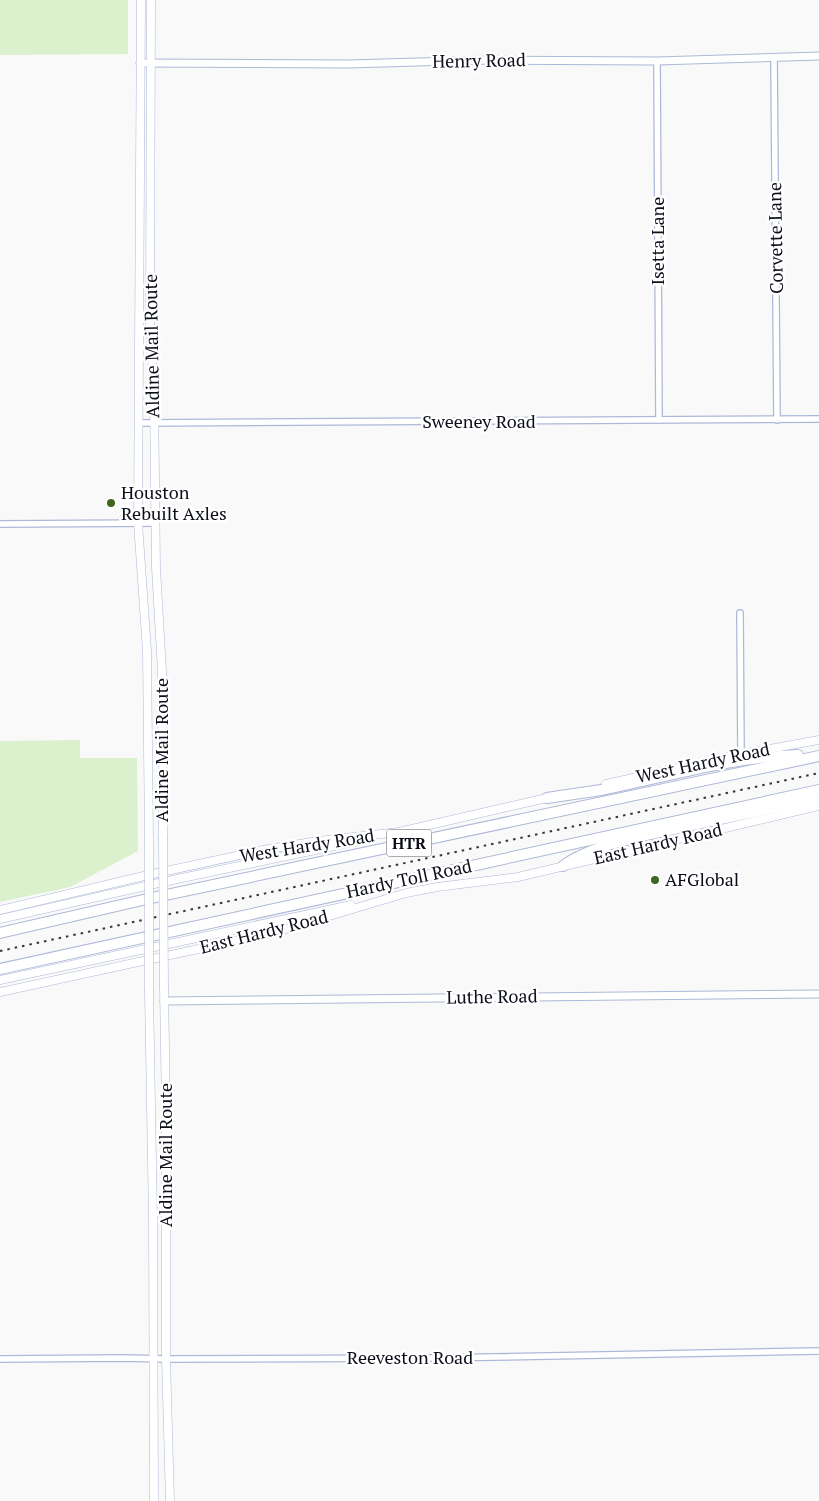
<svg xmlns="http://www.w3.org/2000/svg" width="819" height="1501" font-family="'PT Serif',serif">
<rect width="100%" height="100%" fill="#f9f9f9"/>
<g fill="#dbf0cd">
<polygon points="0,0 128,0 128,54 0,55"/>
<polygon points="80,740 80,758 137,758 138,851 70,887 0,902 0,741"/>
</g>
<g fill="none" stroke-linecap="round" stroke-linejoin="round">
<g stroke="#aeb8d8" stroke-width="8">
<g id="minor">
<polyline points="774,57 777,420"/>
<polyline points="657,61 659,420"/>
<polyline points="139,423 819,419"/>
<polyline points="0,524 155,523"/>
<polyline points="740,613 741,754"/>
<polyline points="0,1359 123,1358 166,1359 436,1358 819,1351"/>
</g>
</g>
<g stroke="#aeb8d8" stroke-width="9">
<g id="tertiary">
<polyline points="140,63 349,64 485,60 657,61 819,56"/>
<polyline points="164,1001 819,994"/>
</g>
</g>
<g stroke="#aeb8d8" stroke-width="9">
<g id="secondary">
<polyline points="141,0 138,523 147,651 149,841"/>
<polyline points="151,0 150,322 154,393 156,568 162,671 163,838"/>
<polyline points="606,784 741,754 819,740"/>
<polyline points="0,910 148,875 263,850 318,841 399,832 551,797"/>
<polyline points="0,919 163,882 358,841"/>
<polyline points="0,980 351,905"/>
<polyline points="164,987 166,1111 166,1359 170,1501"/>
<polyline points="0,992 276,932 406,893 437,887 518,877 819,806"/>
<polyline points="149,992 153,1219 154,1501"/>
</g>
</g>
<g stroke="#aeb8d8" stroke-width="12">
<g id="motorway">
<path d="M547,798C565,795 583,793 601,790C666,777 731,757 798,755"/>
<path d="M563,866C593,844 647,835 683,827C729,817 774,808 819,798"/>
<polyline points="0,933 147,899 819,756"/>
<polyline points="0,969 819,790"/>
</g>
</g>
<use href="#minor" stroke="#fff" stroke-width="5.5"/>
<use href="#tertiary" stroke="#fff" stroke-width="7"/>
<use href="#secondary" stroke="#fff" stroke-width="8"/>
<use href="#motorway" stroke="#fff" stroke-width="10"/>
<polyline stroke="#343740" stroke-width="2" stroke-dasharray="2.5 5" stroke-linecap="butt" points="0,951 819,773"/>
<g stroke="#aeb8d8" stroke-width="9" stroke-linecap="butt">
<g id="secondary-bridge">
<polyline points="163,838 164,987"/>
<polyline points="149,992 149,841"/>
</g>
</g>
<use href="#secondary-bridge" stroke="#fff" stroke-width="8"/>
</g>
<g fill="#40651e" stroke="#fff" stroke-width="2">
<circle cx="111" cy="503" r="5"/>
<circle cx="655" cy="880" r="5"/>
</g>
<g text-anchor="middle" stroke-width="5" stroke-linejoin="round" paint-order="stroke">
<rect fill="#fff" stroke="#55575f" stroke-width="1" x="386.5" y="829.5" width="45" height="27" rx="4"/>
<g font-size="16" font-weight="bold" fill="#0c0f1a">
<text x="409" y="849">HTR</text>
</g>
<g font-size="18" fill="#0c0f1a" stroke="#fff">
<text transform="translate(479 61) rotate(-1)" y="6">Henry Road</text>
<text transform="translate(776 238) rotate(-91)" y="6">Corvette Lane</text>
<text transform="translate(658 241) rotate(-90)" y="6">Isetta Lane</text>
<text transform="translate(152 346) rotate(-91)" y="6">Aldine Mail Route</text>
<text x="479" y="428">Sweeney Road</text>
<text transform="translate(162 750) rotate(-90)" y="6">Aldine Mail Route</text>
<text transform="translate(703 763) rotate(-12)" y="6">West Hardy Road</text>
<text transform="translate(658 844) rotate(-13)" y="6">East Hardy Road</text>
<text transform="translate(307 846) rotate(-9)" y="6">West Hardy Road</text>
<text transform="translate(409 879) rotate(-12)" y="6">Hardy Toll Road</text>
<text transform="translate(264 932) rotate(-14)" y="6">East Hardy Road</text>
<text transform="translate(492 997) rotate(-1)" y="6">Luthe Road</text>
<text transform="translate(166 1155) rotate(-90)" y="6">Aldine Mail Route</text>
<text x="410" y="1364">Reeveston Road</text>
</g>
<g font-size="18" fill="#0c0f1a" stroke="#fff" text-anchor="start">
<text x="121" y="499">Houston<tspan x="121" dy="21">Rebuilt Axles</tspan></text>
<text x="665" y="886">AFGlobal</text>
</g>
</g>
</svg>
